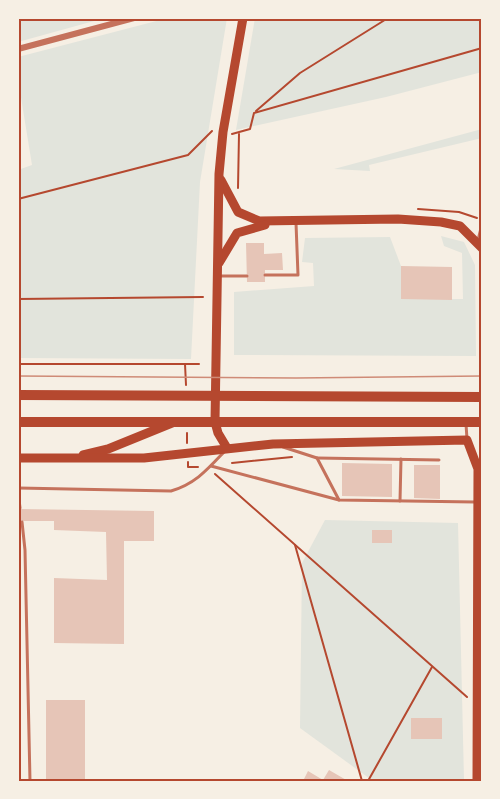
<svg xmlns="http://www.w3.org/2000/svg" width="500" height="799" font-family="Spectral,serif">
<rect width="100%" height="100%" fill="#f6efe4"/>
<g fill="#e2e4dc">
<polygon points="18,18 105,18 18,42"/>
<polygon points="168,18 227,18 200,182 191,359 18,358 18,170 32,165 18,79 18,57"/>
<polygon points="255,18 482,18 482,72 386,97 236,130"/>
<polygon points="482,129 482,138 369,165 370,171 334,169"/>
<polygon points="441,236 464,242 475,265 476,356 234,355 234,292 314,286 313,263 302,262 305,238 390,237 401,266 401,299 463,299 462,253 444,246"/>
<polygon points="325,520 458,523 464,780 373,781 300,728 302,563"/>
</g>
<g fill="#e6c5b7">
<polygon points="246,243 264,243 264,254 282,253 283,270 265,270 265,282 247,282"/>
<polygon points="401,266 452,267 452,300 401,299"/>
<polygon points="342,463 392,464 392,497 342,496"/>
<polygon points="414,465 440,465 440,499 414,498"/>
<polygon points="18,509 154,511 154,541 124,541 124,644 54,643 54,578 107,580 106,532 54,530 54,521 18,521"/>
<rect x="372" y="530" width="20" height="13"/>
<rect x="46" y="700" width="39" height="81"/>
<rect x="411" y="718" width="31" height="21"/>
<polygon points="21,736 20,781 18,781 18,737"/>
<polygon points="329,770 348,781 303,781 308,771 323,780"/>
</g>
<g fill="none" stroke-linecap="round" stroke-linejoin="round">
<g stroke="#b5482f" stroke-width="2">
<polyline points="256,111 300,73 388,18"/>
<polyline points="232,134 250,129 254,113 482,48"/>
<polyline points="238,188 239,134"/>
<polyline points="18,199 188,155 212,131"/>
<polyline points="418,209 459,212 477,218"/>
<polyline points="18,299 203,297"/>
<polyline points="18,364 199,364"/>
<polyline points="185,364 186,385"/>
<polyline points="187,433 187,443"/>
<polyline points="188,462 188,467 198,467"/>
<polyline points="232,463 292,457"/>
<polyline points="215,474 467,697"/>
<polyline points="295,545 362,781"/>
<polyline points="368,781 432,667"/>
</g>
<g stroke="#c5725c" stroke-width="3">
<polyline points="478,240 482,224"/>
<polyline points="265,275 298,275 296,223"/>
<polyline points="219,276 247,276"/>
<polyline points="466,424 467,439"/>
<polyline points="283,447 317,458 339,500 475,502"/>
<polyline points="317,458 439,460"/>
<polyline points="211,466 339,500"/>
<path d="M18,488L171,491C195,484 207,470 224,452"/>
<polyline points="18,492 20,508"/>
<polyline points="400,501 401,459"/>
<polyline points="22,522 25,550 30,781"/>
</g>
<polyline stroke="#c5725c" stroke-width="6" points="18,49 134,18"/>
<g stroke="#b5482f" stroke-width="9">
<polyline points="221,180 238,212 259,221 398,219 441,222 460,226 482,248"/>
<polyline points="219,263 237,233 265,225"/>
<polyline points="227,448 218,433 215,422 219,174 223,132 243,18"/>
<polyline points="83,455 108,449 172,423"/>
<polyline points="18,458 144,458 273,444 467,440 478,469 477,781"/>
</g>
<g stroke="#b5482f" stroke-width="10">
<polyline points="18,395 482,397"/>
<polyline points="18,422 482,422"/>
</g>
<polyline stroke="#cf8b77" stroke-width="1.5" points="18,376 296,378 482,376"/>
</g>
<rect width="500" height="799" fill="none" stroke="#f6efe4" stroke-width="39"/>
<rect x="20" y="20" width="460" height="760" fill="none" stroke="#b5482f" stroke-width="2"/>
</svg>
